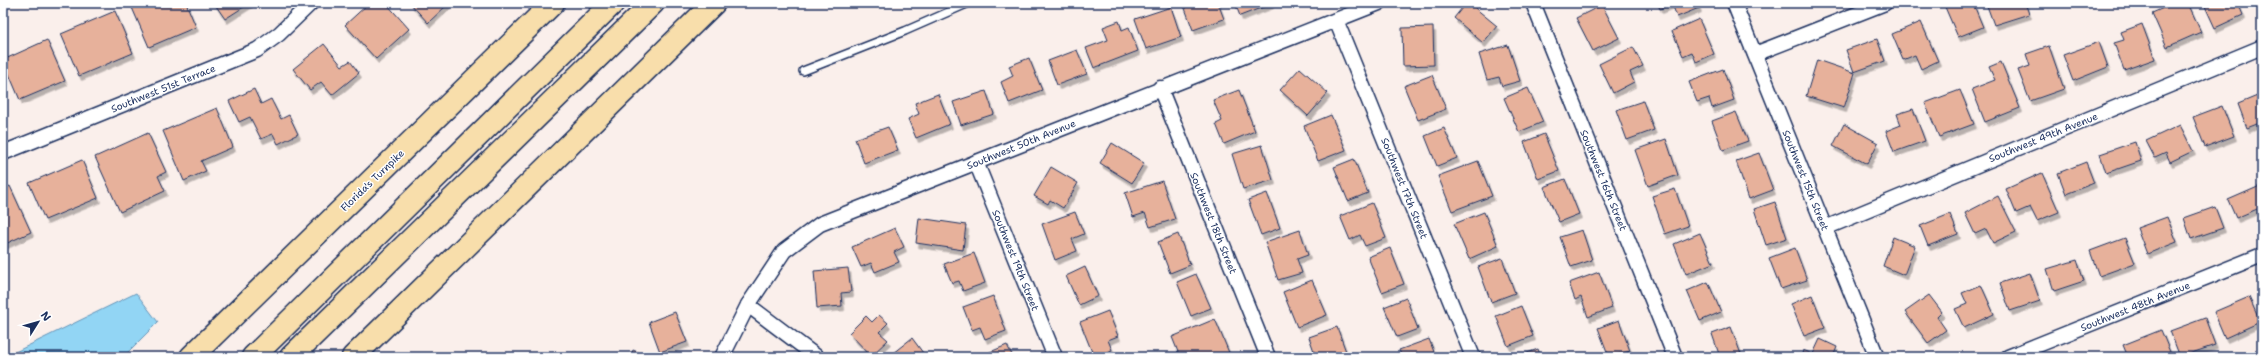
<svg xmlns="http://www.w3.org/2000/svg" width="2265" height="360" font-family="'Shantell Sans',sans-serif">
<defs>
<filter id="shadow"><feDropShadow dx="2.5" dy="4.5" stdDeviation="0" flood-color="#0004"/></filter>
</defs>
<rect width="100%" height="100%" fill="#faefeb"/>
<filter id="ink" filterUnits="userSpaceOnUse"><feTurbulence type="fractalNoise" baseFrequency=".025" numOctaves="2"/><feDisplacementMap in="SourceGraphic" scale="8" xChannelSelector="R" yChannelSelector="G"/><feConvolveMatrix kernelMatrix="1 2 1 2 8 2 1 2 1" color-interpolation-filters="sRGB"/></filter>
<g filter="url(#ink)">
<polygon fill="#92d5f4" stroke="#6293b8" points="136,293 158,322 123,357 5,357"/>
<g fill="#e7b19b" stroke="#1b2f5e" filter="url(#shadow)">
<polygon points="130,3 159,3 160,6 165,3 186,3 196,27 149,47"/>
<polygon points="214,3 250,3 225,19"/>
<polygon points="369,3 386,3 409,29 376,59 345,25"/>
<polygon points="410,3 447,3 448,4 428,23"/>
<polygon points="1183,3 1218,3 1224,19 1193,30"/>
<polygon points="1235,3 1271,3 1271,4 1240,16"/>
<polygon points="1466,3 1469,3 1497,26 1483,43 1454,18"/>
<polygon points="1657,3 1697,3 1699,8 1677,17 1672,4 1660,9"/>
<polygon points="1953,3 1973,3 1983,27 1958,37 1945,7"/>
<polygon points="1986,3 2025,3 2029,14 1994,25"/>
<polygon points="2175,3 2188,3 2201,32 2167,47 2152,13"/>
<polygon points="2207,3 2238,3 2243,15 2215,28 2204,4"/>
<polygon points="1602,5 1619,38 1593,51 1576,18"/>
<polygon points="1171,7 1181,37 1146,49 1135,19"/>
<polygon points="115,11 133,53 79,76 61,34"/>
<polygon points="1699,19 1714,54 1696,62 1692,52 1683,56 1672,31"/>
<polygon points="1119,21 1122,30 1129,27 1138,51 1094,68 1086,48 1108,40 1103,27"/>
<polygon points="1921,22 1938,61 1921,69 1915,55 1903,60 1892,34"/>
<polygon points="2142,24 2155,59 2124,70 2114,43 2124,40 2121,32"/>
<polygon points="1433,27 1434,65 1403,66 1402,28"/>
<polygon points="1877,39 1885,61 1854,72 1846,50"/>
<polygon points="47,40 65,81 20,100 3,60"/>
<polygon points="2099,42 2108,67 2073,81 2063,55"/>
<polygon points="324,44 342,66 350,61 359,73 332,95 321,82 310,90 293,69"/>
<polygon points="1508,45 1520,81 1502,86 1499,77 1487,80 1479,54"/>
<polygon points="2049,46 2064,89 2030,101 2018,70 2030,66 2026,54"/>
<polygon points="1633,47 1643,66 1630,72 1634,82 1613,93 1599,64"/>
<polygon points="1077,50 1087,74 1057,85 1048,61"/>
<polygon points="1029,58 1042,90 1009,103 1001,82 1013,76 1009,66"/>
<polygon points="1817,60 1855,73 1844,108 1806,96"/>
<polygon points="2001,62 2020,108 1985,122 1972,89 1995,80 1989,67"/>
<polygon points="1300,68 1328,93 1308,116 1280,90"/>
<polygon points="1723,69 1734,100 1712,108 1709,98 1697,102 1689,82"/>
<polygon points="1432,75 1446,109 1418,120 1404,86"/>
<polygon points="1528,88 1543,122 1519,132 1504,98"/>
<polygon points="254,89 261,104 271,99 281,119 289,115 298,134 278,144 273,134 261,139 250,117 239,122 229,101"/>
<polygon points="1239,90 1255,131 1224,144 1216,124 1222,121 1213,100"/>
<polygon points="1960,90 1974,124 1939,137 1925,103"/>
<polygon points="986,91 994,114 961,125 953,102"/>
<polygon points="938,94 950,124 916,138 908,119 919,114 915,103"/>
<polygon points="2262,94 2262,122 2247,128 2238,104"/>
<polygon points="1643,101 1654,130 1627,140 1616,110"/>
<polygon points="2222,106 2234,136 2205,147 2193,117"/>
<polygon points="217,108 233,147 201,161 206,171 184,181 163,131"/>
<polygon points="1913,109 1925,141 1894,152 1886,131 1901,125 1897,114"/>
<polygon points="1736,112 1748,141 1723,150 1712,121"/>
<polygon points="1331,115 1346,150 1318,161 1304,126"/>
<polygon points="1844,124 1878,143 1867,164 1833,146"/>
<polygon points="2180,125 2193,151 2170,162 2166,153 2155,158 2146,141"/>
<polygon points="888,127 898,150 864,163 855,139"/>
<polygon points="1444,128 1457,158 1437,166 1425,136"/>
<polygon points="148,133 166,172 158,176 165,191 120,212 95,157"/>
<polygon points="1544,134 1559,171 1538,179 1524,142"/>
<polygon points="1666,139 1678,175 1648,186 1635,150"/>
<polygon points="2135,142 2141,161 2106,173 2100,154"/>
<polygon points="1112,143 1144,163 1132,183 1100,163"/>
<polygon points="1262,145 1273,180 1243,189 1232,154"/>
<polygon points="1759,153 1773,190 1749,199 1736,161"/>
<polygon points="1354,159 1368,193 1348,201 1334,167"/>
<polygon points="82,160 98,198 45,220 29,183"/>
<polygon points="1478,161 1492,196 1452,211 1438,176"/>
<polygon points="2086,162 2094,183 2066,194 2058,173"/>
<polygon points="1051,167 1078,183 1063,208 1050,200 1048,204 1034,196"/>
<polygon points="2042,173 2059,212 2037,221 2030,207 2016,213 2006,189"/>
<polygon points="1565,179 1579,214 1559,222 1544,187"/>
<polygon points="1162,181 1175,219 1150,227 1145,213 1133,217 1125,193"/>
<polygon points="10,186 31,232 3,245 3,189"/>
<polygon points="2260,186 2262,207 2236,218 2228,200"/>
<polygon points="1675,189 1688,226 1665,234 1652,196"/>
<polygon points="1267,193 1280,228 1261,235 1248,200"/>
<polygon points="1998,196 2016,232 1993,243 1986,229 1975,234 1965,213"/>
<polygon points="1775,202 1787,238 1766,245 1754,209"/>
<polygon points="1372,203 1386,238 1365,246 1360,235 1350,240 1340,216"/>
<polygon points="2215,207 2223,228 2191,239 2184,218"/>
<polygon points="1075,212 1084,234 1072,239 1077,251 1055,260 1042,224"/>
<polygon points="1484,212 1498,246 1469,259 1454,224"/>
<polygon points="1950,214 1958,234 1928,246 1920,226"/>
<polygon points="2167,217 2177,242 2147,254 2137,228"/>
<polygon points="919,218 966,225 963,250 916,243"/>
<polygon points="895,228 904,247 894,252 899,262 875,272 871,263 861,267 852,247"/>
<polygon points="1300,230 1308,255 1297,259 1302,273 1278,280 1265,242"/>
<polygon points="1582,230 1592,260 1571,267 1560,237"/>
<polygon points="1700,233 1713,263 1686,274 1674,244"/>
<polygon points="1178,234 1190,265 1170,273 1158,242"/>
<polygon points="1893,237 1915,246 1904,275 1883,266"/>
<polygon points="2125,238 2135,263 2099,276 2090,251"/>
<polygon points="1390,248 1404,284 1382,292 1368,257"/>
<polygon points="1795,248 1807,280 1781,289 1769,258"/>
<polygon points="974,253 985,283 963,291 959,281 952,283 944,264"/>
<polygon points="1502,258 1515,293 1491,302 1478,267"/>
<polygon points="2077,260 2084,281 2054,291 2047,269"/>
<polygon points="1085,267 1098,296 1079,305 1066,276"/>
<polygon points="848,268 851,292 841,293 842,306 817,308 814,271"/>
<polygon points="1599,272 1612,308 1588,317 1581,297 1575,300 1569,283"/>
<polygon points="2030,273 2040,301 2010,311 2000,283"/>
<polygon points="1196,274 1211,308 1191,316 1177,282"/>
<polygon points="1312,280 1327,315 1297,327 1283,292"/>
<polygon points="1708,282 1721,312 1700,321 1687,291"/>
<polygon points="1981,285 1994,314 1964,328 1955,309 1967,304 1962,293"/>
<polygon points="1812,295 1825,328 1804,336 1791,304"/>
<polygon points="1929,295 1942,312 1937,317 1946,330 1928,343 1905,312"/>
<polygon points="993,296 1006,331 985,339 980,327 972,330 963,307"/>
<polygon points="2249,297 2260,322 2225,338 2214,312"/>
<polygon points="1406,298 1418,329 1397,337 1384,307"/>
<polygon points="1521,306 1533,336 1508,346 1496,316"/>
<polygon points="1108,311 1118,336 1108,340 1112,350 1094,357 1080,322"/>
<polygon points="675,312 687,342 660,352 649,322"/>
<polygon points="879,315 888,323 879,332 888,340 871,356 849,333 866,316 872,322"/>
<polygon points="2205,318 2215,345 2180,357 2170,331"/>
<polygon points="1215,319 1230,355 1224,357 1180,357 1172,337"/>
<polygon points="1619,320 1630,351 1609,357 1598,328"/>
<polygon points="1337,327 1348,357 1316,357 1309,337"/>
<polygon points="1731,327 1742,357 1720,357 1712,334"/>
<polygon points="2161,330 2172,357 2128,357 2123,345"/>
<polygon points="912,338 926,357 888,357"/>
<polygon points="1429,339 1436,357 1402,357 1399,350"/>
<polygon points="1820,339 1837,347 1833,357 1801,357 1803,350 1813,354"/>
<polygon points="1007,345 1013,357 978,357"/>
<polygon points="1538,349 1541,357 1516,357"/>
<polygon points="633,350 649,357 630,357"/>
</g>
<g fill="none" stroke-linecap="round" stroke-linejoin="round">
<g stroke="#1b2f5e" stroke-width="10">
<polyline id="lane" points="803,71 905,31 969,3"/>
</g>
<g stroke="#1b2f5e" stroke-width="17">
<g id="street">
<polyline points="1533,3 1675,357"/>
<polyline points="1734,3 1877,357"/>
<polyline points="1336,20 1473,357"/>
<polyline points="1755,54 1885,3"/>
<polyline points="1160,88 1268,357"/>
<polyline points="3,153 257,50 279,34 311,3"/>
<polyline points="976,162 1055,357"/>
<polyline points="1825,228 2262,47"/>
<polyline points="748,305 817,357"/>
<polyline points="722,357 748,305 784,251 820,224 1379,3"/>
<polyline points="2008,357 2262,255"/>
</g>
</g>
<g stroke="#1b2f5e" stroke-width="25">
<g id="highway">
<polyline points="191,357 553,3"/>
<polyline points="253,357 613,3"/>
<polyline points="291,357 653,3"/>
<polyline points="353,357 714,3"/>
</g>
</g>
<use href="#lane" stroke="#fff" stroke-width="7"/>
<use href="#street" stroke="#fff" stroke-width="14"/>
<use href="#highway" stroke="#f8deab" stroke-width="22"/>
</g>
</g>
<g text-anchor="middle" stroke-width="3" stroke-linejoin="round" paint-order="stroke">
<g font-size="10" fill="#1b2f5e" stroke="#fff">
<text transform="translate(163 88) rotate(-22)" y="4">Southwest 51st Terrace</text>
<text transform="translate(2043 137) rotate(-22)" y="4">Southwest 49th Avenue</text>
<text transform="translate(1021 144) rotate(-22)" y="4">Southwest 50th Avenue</text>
<text transform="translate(372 180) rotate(-44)" y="4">Florida's Turnpike</text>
<text transform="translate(1604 180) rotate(68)" y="4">Southwest 16th Street</text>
<text transform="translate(1806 180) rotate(68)" y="4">Southwest 15th Street</text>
<text transform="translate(1405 188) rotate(68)" y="4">Southwest 17th Street</text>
<text transform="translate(1214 223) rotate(68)" y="4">Southwest 18th Street</text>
<text transform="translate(1016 260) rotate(68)" y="4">Southwest 19th Street</text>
<text transform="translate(2135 306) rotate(-22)" y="4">Southwest 48th Avenue</text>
</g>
</g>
<rect width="2265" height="360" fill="none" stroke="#fff" stroke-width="16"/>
<rect x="8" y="8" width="2249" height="344" fill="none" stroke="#1b2f5e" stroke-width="1.5" filter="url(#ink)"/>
<g transform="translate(38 322) rotate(53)" stroke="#ffffff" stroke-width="3" paint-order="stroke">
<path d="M0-3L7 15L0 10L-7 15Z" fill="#1b2f5e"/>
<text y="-6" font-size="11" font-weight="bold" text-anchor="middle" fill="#1b2f5e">N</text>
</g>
</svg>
